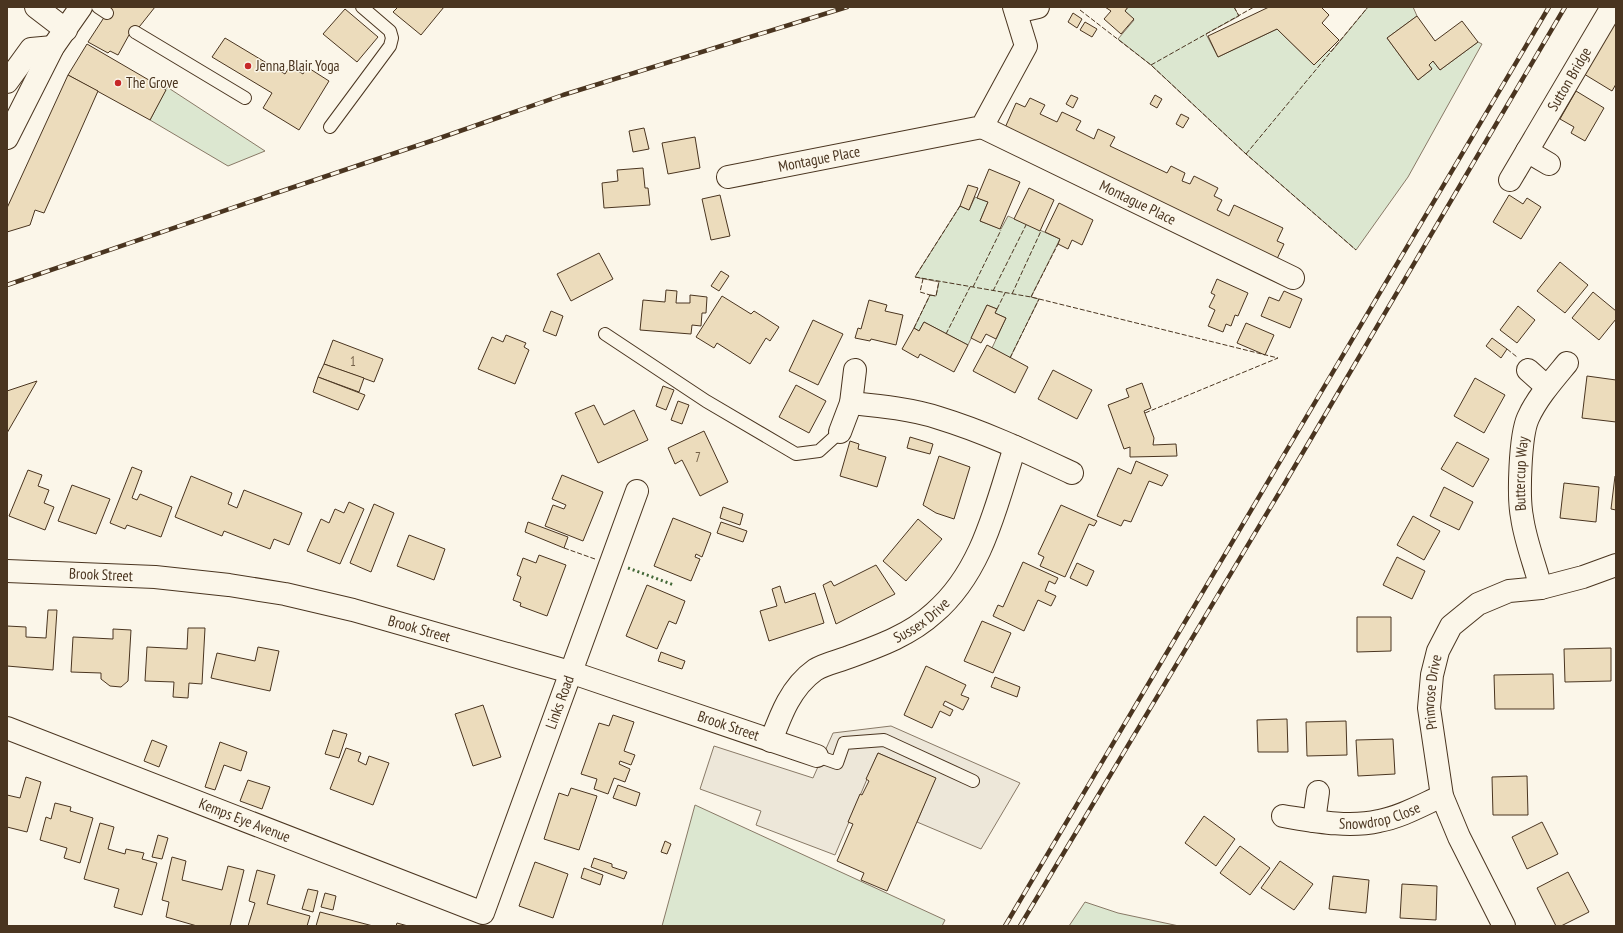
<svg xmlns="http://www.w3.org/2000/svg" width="1623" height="933" font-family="'PT Sans Narrow',sans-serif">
<rect width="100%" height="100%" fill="#fbf6e9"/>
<g fill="#dce7d0" stroke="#887966">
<polygon points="1128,7 1234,7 1239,16 1206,34 1218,57 1277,29 1314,65 1329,50 1331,52 1368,7 1413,7 1417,16 1387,38 1418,80 1432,69 1429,65 1433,61 1440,70 1478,42 1482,44 1408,177 1356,250 1246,154 1151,65 1118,39 1134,20 1125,11"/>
<polygon points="167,87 265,151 228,166 150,120"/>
<polygon points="975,197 988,202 980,221 1001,229 1008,216 1060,239 1031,297 1039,299 1010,358 992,348 1006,318 995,313 997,309 987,305 968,345 924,322 919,331 914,328 930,295 936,296 939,282 915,277 960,206 969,210"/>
<polygon points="695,805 945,920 942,926 662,926"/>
<polygon points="1085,902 1118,913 1179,926 1069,926"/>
</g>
<polygon fill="#ede7d9" stroke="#887966" points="891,726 1020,783 981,849 917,822 935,778 878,753 835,855 756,825 761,811 700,789 714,746 813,778 833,733"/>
<g fill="#ecdcbc" stroke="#4a3520">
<polygon points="112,7 155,7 132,36 129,35 118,55 110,51 108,53 88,42 105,16"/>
<polygon points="398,7 444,7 421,35 393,12"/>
<polygon points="1105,7 1128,7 1125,11 1134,19 1121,34 1104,19 1111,11"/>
<polygon points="1269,7 1321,7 1329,15 1322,23 1339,40 1314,65 1277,29 1218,57 1208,36"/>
<polygon points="345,9 378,37 357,62 323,34"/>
<polygon points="1073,13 1082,19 1077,28 1068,22"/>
<polygon points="1417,16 1435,41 1462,21 1478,42 1440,70 1433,61 1429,65 1432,69 1418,80 1387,38"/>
<polygon points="1616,19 1616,84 1612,91 1584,74"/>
<polygon points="1085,22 1097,29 1092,37 1080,30"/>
<polygon points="225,38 285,74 290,66 303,74 307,67 329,81 299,130 263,108 272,93 212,57"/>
<polygon points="87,44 166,90 150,120 68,75"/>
<polygon points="68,75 98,91 44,213 35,210 30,225 7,232 7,208"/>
<polygon points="1576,91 1604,108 1585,141 1571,133 1574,127 1560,119"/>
<polygon points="1071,95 1078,98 1073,108 1066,104"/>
<polygon points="1155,95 1162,99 1157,108 1150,104"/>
<polygon points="1030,98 1045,105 1040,114 1057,122 1062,112 1081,121 1076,130 1094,139 1098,129 1115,137 1110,146 1167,173 1171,166 1185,173 1182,181 1190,184 1194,176 1218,188 1214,196 1222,200 1217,210 1229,216 1234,205 1283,228 1277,241 1284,244 1276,261 1004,130 1016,103 1025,107"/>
<polygon points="1181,114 1189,118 1183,128 1176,124"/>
<polygon points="644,128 649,149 633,152 629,131"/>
<polygon points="695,137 700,168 668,174 662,143"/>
<polygon points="643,168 645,188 648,188 650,205 604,208 602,183 618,181 617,170"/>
<polygon points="989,169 1020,182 1000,229 980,221 988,202 977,198"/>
<polygon points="968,185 978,188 969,210 960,206"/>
<polygon points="1029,188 1054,200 1040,231 1014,219"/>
<polygon points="720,195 730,236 711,240 702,199"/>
<polygon points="1509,195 1523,204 1527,198 1541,207 1521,239 1493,222"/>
<polygon points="1059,203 1093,220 1082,245 1072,240 1068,249 1058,244 1060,239 1045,232"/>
<polygon points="599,253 613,279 571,301 557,274"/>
<polygon points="1560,262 1588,285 1565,313 1537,291"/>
<polygon points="721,271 729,276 719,291 711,286"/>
<polygon points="1217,279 1248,293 1238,316 1235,315 1231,326 1226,324 1223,332 1208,326 1215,310 1209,307 1215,295 1211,293"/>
<polygon points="666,290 677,291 676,303 690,303 690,295 707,297 706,313 702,313 701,326 692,325 691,334 640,330 643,300 665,302"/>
<polygon points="1284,291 1302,299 1290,328 1261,316 1269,297 1279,301"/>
<polygon points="1593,292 1616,311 1616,319 1599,340 1572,318"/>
<polygon points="722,296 751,314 754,311 779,327 770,341 766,338 750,364 717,343 714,348 696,337"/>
<polygon points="869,300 887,305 885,311 903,315 896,345 871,339 870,341 855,338 858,328 861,329"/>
<polygon points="987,305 997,309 995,313 1006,318 996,339 986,334 981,343 971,338"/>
<polygon points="1518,306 1535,320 1517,343 1500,330"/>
<polygon points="551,311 563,316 556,336 543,331"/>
<polygon points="813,320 843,334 818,385 789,371"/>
<polygon points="924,322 968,345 954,372 920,354 918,358 902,349 914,328 919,331"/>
<polygon points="1246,323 1274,335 1265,355 1237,343"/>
<polygon points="506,335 526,343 524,347 529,350 515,384 478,369 492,337 503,342"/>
<polygon points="1492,338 1507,349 1501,358 1486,346"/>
<polygon points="333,340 383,359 374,382 324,364"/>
<polygon points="987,345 1028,367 1015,393 973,371"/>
<polygon points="324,364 364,378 359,392 318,377"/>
<polygon points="1053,370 1092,390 1077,419 1038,399"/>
<polygon points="1587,376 1616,380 1616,422 1582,418"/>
<polygon points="318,377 365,395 358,410 313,392"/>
<polygon points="1475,378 1505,395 1484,433 1454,416"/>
<polygon points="37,381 7,433 7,391"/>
<polygon points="1142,383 1151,408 1144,411 1154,438 1153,445 1176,444 1177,456 1130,457 1130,447 1124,449 1108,405 1129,397 1126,389"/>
<polygon points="796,385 826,401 809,433 779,417"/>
<polygon points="663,386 674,390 666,410 656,406"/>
<polygon points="678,401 689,405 682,424 671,420"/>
<polygon points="594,405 604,425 634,410 648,440 598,463 575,413"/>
<polygon points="704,431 728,482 700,496 682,460 675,464 668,448"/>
<polygon points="910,437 933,444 930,454 907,448"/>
<polygon points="850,441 859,444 858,449 886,457 877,487 840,476"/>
<polygon points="1457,442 1489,459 1473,487 1441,469"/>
<polygon points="939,456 970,467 954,519 936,513 923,505"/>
<polygon points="1136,461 1168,475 1162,486 1149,481 1131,522 1124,520 1121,526 1097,516 1118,468 1131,474"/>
<polygon points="132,467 142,471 132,498 137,500 140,494 172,507 161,537 127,525 125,529 110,523"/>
<polygon points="28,470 42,475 38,486 49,490 44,503 54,507 45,530 9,516"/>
<polygon points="562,475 603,492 583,541 545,526 553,505 564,509 566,505 552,499"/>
<polygon points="191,476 232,493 228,504 237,508 244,490 302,513 289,545 274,539 270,549 224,531 222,536 175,517"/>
<polygon points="1615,476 1616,476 1616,510 1611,509"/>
<polygon points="1564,483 1599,487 1596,522 1560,518"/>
<polygon points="72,485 110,499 96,534 58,521"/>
<polygon points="1444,487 1473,502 1459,530 1430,516"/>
<polygon points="349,502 364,509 340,564 307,551 321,519 329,523 335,509 344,513"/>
<polygon points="374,504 394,513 371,572 350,563"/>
<polygon points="1061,505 1097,521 1094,526 1089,524 1065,577 1040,566 1044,557 1038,554"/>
<polygon points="723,507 743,514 740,525 720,518"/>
<polygon points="1413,516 1440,531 1424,560 1397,545"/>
<polygon points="673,518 711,533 702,557 696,554 695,557 700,559 691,581 654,566"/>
<polygon points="918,519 942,539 906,581 883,561"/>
<polygon points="528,522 568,537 564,548 525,532"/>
<polygon points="721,522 747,531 743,542 717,533"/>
<polygon points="409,535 445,549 434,580 397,566"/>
<polygon points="539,555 566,565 547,616 520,606 521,603 513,600 521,577 517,575 523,558 536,563"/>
<polygon points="1397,557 1425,571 1412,599 1383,585"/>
<polygon points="1023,562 1058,578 1055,584 1049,581 1045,591 1056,596 1051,606 1038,600 1024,631 993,616 998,605 1003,607"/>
<polygon points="1077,563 1094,571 1087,586 1070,578"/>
<polygon points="876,565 895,594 836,624 823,585 831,581 834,586"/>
<polygon points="647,585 685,601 676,624 669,621 657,649 626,636"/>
<polygon points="780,586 785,603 815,593 824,623 769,641 760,611 777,606 772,589"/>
<polygon points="48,610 57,610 53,670 7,666 7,626 26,627 26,637 46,638"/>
<polygon points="1357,617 1391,617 1391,651 1357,652"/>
<polygon points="982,621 1011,633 993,673 964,661"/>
<polygon points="188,628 205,628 202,684 189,683 188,698 173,697 174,682 145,681 147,647 187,649"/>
<polygon points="113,629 131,630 128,681 121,687 110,686 101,679 101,673 71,672 73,637 113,639"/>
<polygon points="258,647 279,651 270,691 211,678 217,653 255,661"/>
<polygon points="1611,648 1611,681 1565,682 1564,649"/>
<polygon points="661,652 685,661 682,669 658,661"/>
<polygon points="926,666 966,685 961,695 969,698 963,710 945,701 943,705 953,710 950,716 940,711 932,728 904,715"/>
<polygon points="1553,674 1554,709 1495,709 1494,675"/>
<polygon points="995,677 1020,687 1017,697 991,687"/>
<polygon points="483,705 501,757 473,766 455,714"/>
<polygon points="613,715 634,722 624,751 635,755 631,765 620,761 619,764 630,769 625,782 614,778 608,794 594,789 597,779 581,774 599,723 609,726"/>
<polygon points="1287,719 1288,752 1258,752 1257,720"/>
<polygon points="1346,721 1347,755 1307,756 1306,722"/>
<polygon points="333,730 347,734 339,758 325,754"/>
<polygon points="1393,739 1395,774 1358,776 1356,740"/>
<polygon points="152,740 167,746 159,767 144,761"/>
<polygon points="220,742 247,752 241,771 224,765 215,790 205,787"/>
<polygon points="346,748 361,753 358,761 366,765 369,756 389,763 373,805 330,789"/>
<polygon points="878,753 936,778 887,891 861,880 864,873 837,861 853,824 848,822 860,794 862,795 869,781 866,779"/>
<polygon points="1527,776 1528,815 1493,815 1492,777"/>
<polygon points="26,777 41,782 27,832 7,827 7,795 20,798"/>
<polygon points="248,780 270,787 262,809 240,801"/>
<polygon points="618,785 640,793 636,806 613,798"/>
<polygon points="571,788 597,796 579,850 544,839 559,793 568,796"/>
<polygon points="55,803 71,807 70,811 93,818 80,863 64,858 67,848 40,840 46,817 51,819"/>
<polygon points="1204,816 1235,839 1216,866 1185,843"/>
<polygon points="1542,822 1558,854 1527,869 1512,837"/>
<polygon points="100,823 114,827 108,849 125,854 126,849 144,853 142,859 157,863 142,915 114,907 119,889 84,879"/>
<polygon points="158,835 168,838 162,859 152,857"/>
<polygon points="665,841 671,844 667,854 661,852"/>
<polygon points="1240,846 1270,868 1250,895 1220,873"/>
<polygon points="172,857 186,861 182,880 222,890 228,866 244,870 230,926 197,926 166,917 169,902 162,900"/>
<polygon points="594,858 612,864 612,867 627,872 624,879 591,867"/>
<polygon points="1280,861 1313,884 1294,910 1261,888"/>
<polygon points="535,862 568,874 553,918 519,906"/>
<polygon points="584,868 603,875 600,885 581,878"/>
<polygon points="257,870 275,875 267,904 310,916 307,926 248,926 255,903 249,901"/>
<polygon points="1568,872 1589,912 1561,926 1556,926 1537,888"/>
<polygon points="1333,876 1369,880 1366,913 1329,909"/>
<polygon points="1402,884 1437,886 1436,920 1400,918"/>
<polygon points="308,889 318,891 313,912 302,909"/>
<polygon points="325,893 336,896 333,910 321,907"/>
<polygon points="320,912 373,926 316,926"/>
<polygon points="397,923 408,926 396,926"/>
</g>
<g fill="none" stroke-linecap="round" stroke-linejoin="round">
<g stroke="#4a3520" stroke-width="14">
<g id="service">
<polyline points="98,7 107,13"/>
<polyline points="135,32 245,98"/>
<polyline points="330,127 390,46 392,38 390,31 362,7"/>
<polyline points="605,334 706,401 796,454 819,451 840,432"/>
<polyline points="817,756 837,763 844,743 884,740 973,781"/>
</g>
</g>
<g stroke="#4a3520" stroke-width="24">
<g id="minor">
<polyline points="36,7 66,30"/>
<polyline points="1016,12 1038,7"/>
<polyline points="7,82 31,49 53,47"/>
<path id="s1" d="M982,127L1293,278"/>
<polyline points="1527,151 1549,164"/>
<path id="s2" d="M728,177L982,127L1026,46L1014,7"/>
<path id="s3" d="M1510,180L1612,7"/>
<polyline points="1528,370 1547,387"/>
<path d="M851,403C880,406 911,409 939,418C985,432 1029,453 1072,473"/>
<polyline points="840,432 851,403 855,370"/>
<path id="s4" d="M7,571L155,577L229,585L285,594L353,610L570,672L817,756"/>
<path id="s5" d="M1541,588C1535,565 1525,540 1522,517C1518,497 1520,436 1528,418C1537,398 1553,380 1567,363"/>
<path id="s6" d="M7,728L483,913L637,491"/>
<path id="s7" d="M771,741C781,714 791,687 815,670C824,664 839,661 849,657C879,646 910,635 934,613C983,571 996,505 1015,447"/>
<path id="s8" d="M1283,816C1314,821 1348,828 1379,821C1401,817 1422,805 1442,796"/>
<polyline points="1314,821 1318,792"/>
<path id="s9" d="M1504,926L1459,837L1442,796L1429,708L1432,675L1438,651L1451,626L1478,604L1509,591L1541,588L1583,577L1616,565"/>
</g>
</g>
<g stroke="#4a3520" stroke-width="24">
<polyline id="tertiary" points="7,138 53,47 81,7"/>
</g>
<use href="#service" stroke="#fbf6e9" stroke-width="12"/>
<use href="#minor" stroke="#fbf6e9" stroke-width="22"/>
<use href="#tertiary" stroke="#fbf6e9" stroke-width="22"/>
<g stroke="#4a3520" stroke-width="4.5">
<g id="rail">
<polyline points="7,285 276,193 437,139 563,95 847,7"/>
<polyline points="1005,926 1549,7"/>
<polyline points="1020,926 1282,488 1565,7"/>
</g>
</g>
<use href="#rail" stroke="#fbf6e9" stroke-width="3" stroke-dasharray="9" stroke-linecap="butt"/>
<polyline stroke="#436837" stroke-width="3" stroke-dasharray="2 3" stroke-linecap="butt" points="628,568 674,585"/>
<g stroke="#4a3520" stroke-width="1" stroke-dasharray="5 2" stroke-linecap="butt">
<polyline points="1234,7 1239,16"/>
<polyline points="1080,10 1151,65 1246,154 1356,250"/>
<polyline points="1151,65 1254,7"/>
<polyline points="1246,154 1368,7"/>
<polyline points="960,206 915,277 1031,297 1278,358 1145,413"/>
<polyline points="973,287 1001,230"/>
<polyline points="993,291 1026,225"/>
<polyline points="1012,294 1041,231"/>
<polyline points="930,295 936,296 939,281"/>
<polyline points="1031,297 1058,244"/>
<polyline points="997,309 1005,293"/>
<polyline points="914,328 930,295 920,292 923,279"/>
<polyline points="946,334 970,287"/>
<polyline points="1507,349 1517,357"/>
<polyline points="1010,358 1039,299"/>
<polyline points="564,548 595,559"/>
</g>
</g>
<g fill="#c62828" stroke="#fbf6e9" stroke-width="1.5">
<circle cx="248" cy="66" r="4"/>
<circle cx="118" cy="83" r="4"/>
</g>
<g text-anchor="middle" stroke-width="3" stroke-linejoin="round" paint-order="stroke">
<g font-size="13" fill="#725f47">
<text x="353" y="366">1</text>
<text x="698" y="462">7</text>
</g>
<g font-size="15" fill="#4a3520" stroke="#fbf6e9" text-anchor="start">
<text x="256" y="71">Jenna Blair Yoga</text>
<text x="126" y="88">The Grove</text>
</g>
<g font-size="15" fill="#4a3520" stroke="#fbf6e9">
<text dy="5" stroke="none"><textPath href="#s3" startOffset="117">Sutton Bridge</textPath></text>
<text dy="5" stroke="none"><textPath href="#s2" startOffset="93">Montague Place</textPath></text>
<text dy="5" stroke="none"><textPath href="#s1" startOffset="173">Montague Place</textPath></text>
<text dy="5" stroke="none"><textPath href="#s5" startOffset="117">Buttercup Way</textPath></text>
<text dy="5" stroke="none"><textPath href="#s4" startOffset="94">Brook Street</textPath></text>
<text dy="5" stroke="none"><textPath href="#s7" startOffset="203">Sussex Drive</textPath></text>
<text dy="5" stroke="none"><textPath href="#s4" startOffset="418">Brook Street</textPath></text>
<text dy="5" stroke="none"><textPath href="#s9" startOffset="249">Primrose Drive</textPath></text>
<text dy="5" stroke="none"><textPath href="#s6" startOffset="735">Links Road</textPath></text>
<text dy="5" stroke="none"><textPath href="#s4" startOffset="742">Brook Street</textPath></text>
<text dy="5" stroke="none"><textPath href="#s8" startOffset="98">Snowdrop Close</textPath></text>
<text dy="5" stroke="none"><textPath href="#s6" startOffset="255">Kemps Eye Avenue</textPath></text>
</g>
</g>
<rect width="1623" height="933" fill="none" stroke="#4a3520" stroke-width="16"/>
</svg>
